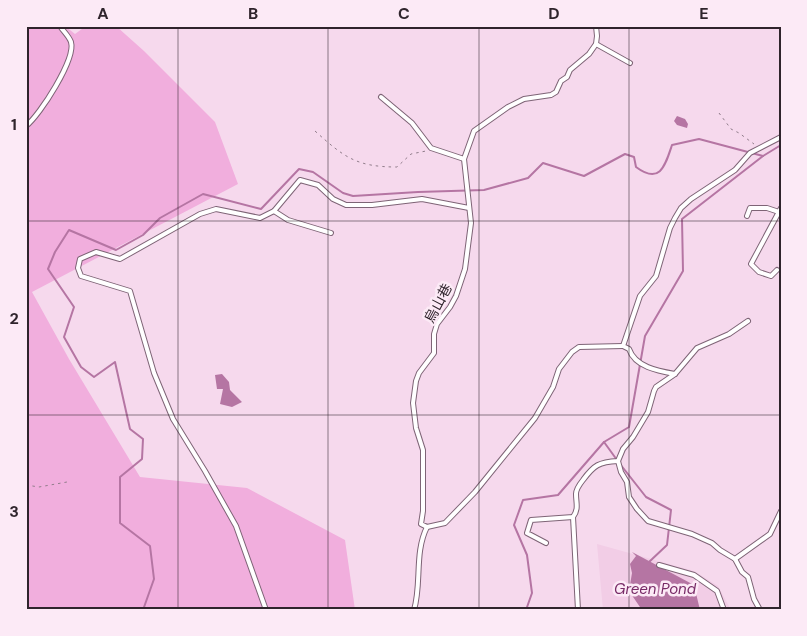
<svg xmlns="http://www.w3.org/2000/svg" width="807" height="636" font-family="'DM Sans','Noto Sans TC',sans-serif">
<rect width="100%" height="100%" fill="#f6d9ed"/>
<polygon fill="#f2cde6" points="597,544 694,571 718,586 731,610 603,610"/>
<polygon fill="#f1aedd" points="26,26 65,26 75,34 86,26 116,26 144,51 215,122 238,184 32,292 69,359 140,477 247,488 345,540 355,610 26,610"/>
<g fill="#b575a3">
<polygon points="677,116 685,119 688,124 687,128 677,125 674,121"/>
<polygon points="222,374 229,382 230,390 242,402 232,407 220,404 223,389 217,389 215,375"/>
<polygon points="632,552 694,585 700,610 642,610 629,591 632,573 630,564 636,556"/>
</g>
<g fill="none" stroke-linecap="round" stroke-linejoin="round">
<g stroke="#b575a3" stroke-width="2">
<polyline points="617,460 604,442 629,427 645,336 683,271 682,219 763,156 781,145"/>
<polyline points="620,464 646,497 671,510 667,545 649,562"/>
<path d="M143,610L154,579L150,546L120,523V477L142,459L143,439L130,429L115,362L94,377L81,367L64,337L74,307L48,269L55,252L69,230L116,250L143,235L160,218L203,194L261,209L299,169L313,172L343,193L353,196L418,192L484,190L528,178L543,163L584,176L625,154L634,157L636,167C660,185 665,166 672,145L699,139L763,156"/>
<polyline points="526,610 532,593 527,555 514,525 523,500 558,495 604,442"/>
</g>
<g stroke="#7e6476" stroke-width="6">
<g id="service">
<polyline points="596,26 597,36 596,44 589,54 570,70 567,77 561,81 556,92 551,95 524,99 508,107 474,131 464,159 471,223 465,269 456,296 450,307 437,324 434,334 434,353 419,373 416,381 413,403 416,428 423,450 423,511 421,524 427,527 445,523 475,492 535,418 553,387 559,369 572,352 579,347 623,346"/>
<polyline points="596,44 630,63"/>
<polyline points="381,97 412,123 431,148 464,159"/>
<path d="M26,126C40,115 76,59 71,42C69,36 63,31 60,26"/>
<polyline points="274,211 288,220 331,233"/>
<polyline points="747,216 750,208 767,208 779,212"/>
<polyline points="777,270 771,276 759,272 751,264 781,208"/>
<path d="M675,374C658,371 635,367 629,349L623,346L640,296L656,276L670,228L675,218L681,208L691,199L735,170L750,153L781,137"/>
<polyline points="618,461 621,472 627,482 629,497 637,509 648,521 692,534 712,543 720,550 735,559 742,572 748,577 754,599 760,610"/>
<polyline points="573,517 578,610"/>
<path d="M546,543L527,533L531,520L573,517C579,509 576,503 576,494C576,489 579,485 583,480C594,465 599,462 618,461L623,449L633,437L648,412L654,391L656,387L675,374L697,348L729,334L748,321"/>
<polyline points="735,559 770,534 781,511"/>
<polyline points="659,565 694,575 717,591 724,610"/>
<polyline points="266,610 236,526 205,471 173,419 154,373 130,291 81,276 78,268 80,259 96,252 120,259 200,214 216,209 260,218 274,211 300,180 318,185 333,199 346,205 372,205 422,199 469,208"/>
<path d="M414,610C422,583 414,553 427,527"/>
</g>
</g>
<g stroke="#917d8b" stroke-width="1" stroke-dasharray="2.5 4" stroke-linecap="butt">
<polyline points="719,113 731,129 739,133 754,144"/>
<path d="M315,131C344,157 356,167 397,167L411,154L426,151"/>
<polyline points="26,485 39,487 67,482"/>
</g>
<use href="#service" stroke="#fff" stroke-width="4"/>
</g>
<path fill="none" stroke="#2f242c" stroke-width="1" stroke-opacity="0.55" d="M178,26V610M328,26V610M479,26V610M629,26V610M26,221H781M26,415H781"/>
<g text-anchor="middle" stroke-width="5" stroke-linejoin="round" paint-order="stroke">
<g font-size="14" fill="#2f242c" stroke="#fceaf6">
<text transform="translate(438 303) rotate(-62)" y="5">烏山巷</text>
</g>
<g font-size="15" font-style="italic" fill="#782b67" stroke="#fceaf6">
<text x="655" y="594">Green Pond</text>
</g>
</g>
<rect width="807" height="636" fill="none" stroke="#fceaf6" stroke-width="55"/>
<rect x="28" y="28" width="752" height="580" fill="none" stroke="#2f242c" stroke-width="2"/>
<g font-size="16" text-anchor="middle" font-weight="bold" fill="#2f242c">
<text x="103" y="19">A</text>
<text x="253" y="19">B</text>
<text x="404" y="19">C</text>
<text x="554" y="19">D</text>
<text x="704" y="19">E</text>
<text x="14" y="130">1</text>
<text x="14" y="324">2</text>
<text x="14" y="517">3</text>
</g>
</svg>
